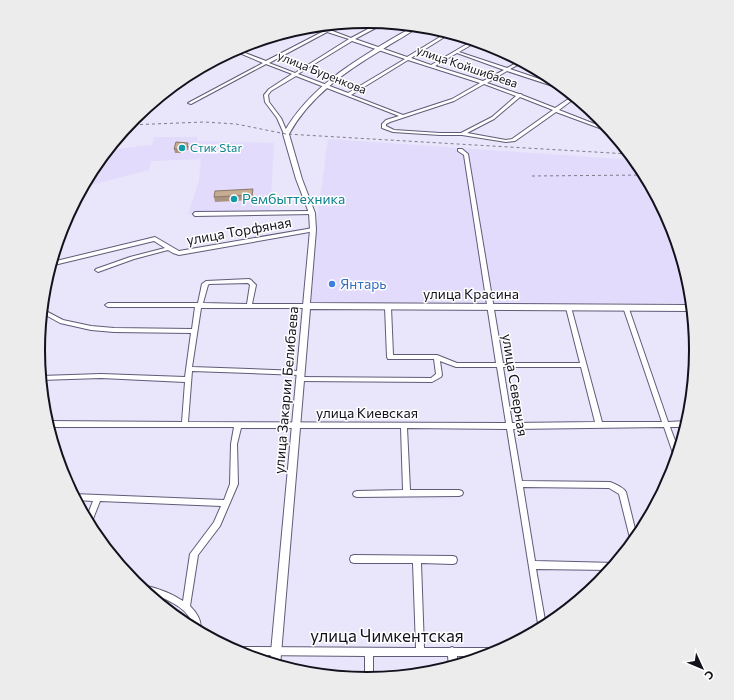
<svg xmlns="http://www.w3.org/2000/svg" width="734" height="700" font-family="Commissioner,sans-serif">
<rect width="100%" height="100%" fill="#e9e5fa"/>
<g fill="#e2dbfc">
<polygon points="154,137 197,137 197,141 274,143 270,212 188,214 199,181 201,159 151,161 149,170 83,187 94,167 108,150 152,145"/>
<polygon points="328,139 634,160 641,167 671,224 690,286 691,303 306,302"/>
</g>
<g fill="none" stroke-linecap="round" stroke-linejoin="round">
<g stroke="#615b78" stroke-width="2">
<g id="minor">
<path d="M381,22L385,23L355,39L407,57L448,32L451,33L411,58L431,65L474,40L478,41L459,52L507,68L520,61L523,62L510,69L563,87L568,91L507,71L487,83L519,94H521L522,95L555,108L573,96L575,98L559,110L610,130L613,133L556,112L515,141L506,142L462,135H440L393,132L382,128V124L386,120L399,116L296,76L271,91L268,95L269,102L281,118L288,134L286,135L284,134L277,118L265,102L264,95L269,89L292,74L266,64L191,104L188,103L263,63L237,52L182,80H180L184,76L234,51H233L235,49L237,50L249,44L256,41V43L240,51L266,61L324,31L312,26H317L326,29L336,24H340V25L330,30L351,38ZM327,32L349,39L295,73L269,63ZM352,41L405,59L348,93L298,74ZM457,53L504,70L483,81L435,66ZM408,60L480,83L452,99L403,115L351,95ZM484,84L516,96L492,117L461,133H440L394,130L386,126V124L390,122L454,101ZM520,97L553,110L512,139L506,140L467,133L494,119Z"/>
<path d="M458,149H462L468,154L503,363H580L566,308L569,306L571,307L602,422H662L623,307L624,306H628L668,422L687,421L686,427H670L679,451L676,459L674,456L664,427L513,429L522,481L610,482C615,484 623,487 626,492L637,537L632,543L631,542L619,494L609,488L523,487L535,561L616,563L610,570L536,569L546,626L539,630L507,429L407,428L410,490H459L462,491L463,493L462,495L459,496L357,497L354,496L353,494L354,492L357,491L403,490L401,428H241L237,444L238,484L220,526L198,555L190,606C197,613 203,622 200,632L193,628C192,612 173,602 160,597C156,596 151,595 147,593C145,592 142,589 140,587L143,585C157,588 171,593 183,601L190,554L214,522L221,506L100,501L91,524L89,525L86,519L93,501L76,500L73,494L224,500L230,484L231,444L234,427H48L47,421L182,422L185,382L101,378L41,380V376L101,374L185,377L191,333L114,332L91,330L60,323L42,313V309L63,320L91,326L114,328L192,329L195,307H108L105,305L108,303H198L202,284L206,281L249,279L251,280L256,285L252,304H306L309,306L306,308H201L192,367L300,371H302L303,373L302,375H300L192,371L188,422L506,423L497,367H456L440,361L442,375L441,377L432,382L300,381H298L297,379L298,377H300L431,378L436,374L434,359H388L387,357L385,307L388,305L391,307L393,355H437L457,363H496L464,155L458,151ZM248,283L250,285L247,304L203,303L208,285L209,284ZM503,367H581L595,422L512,423Z"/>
<polygon points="312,211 314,213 314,214 195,216 193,214 195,212"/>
<polygon points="313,228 315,229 315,231 179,255 173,253 168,250 134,259 98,272 95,270 96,269 130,257 165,248 154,241 50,266 52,262 155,237 179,251"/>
<polygon points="354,555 453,556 456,557 457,560 456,563 453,564 421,563 424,648 450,648 452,647 454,648 497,648 500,650 493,654 486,656 457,656 457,665 449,667 448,656 373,656 373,678 365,679 365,656 245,655 233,649 236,647 416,648 413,563 354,563 351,562 350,559 351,556"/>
</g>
</g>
<g stroke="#615b78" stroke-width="2">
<path id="tertiary" d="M414,26H419C408,35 395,41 383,49C346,71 310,96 289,134L302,179L315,213L316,230L310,303L692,305V311L310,309L280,666L270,663L310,230L309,213L296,179L283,134C312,82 365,55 414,26Z"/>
</g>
<use href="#minor" fill="#fff" fill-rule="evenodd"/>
<use href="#tertiary" fill="#fff" fill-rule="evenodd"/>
<g stroke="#7f7c8c" stroke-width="1" stroke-dasharray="3 3" stroke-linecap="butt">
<polyline points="128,125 204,122 236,124 286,134 629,154"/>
<polyline points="532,176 645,175"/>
</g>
</g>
<g fill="#ab947f">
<polygon points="176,142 189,146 188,150 182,150 181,153 175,153 174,149"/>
<polygon points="253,194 253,200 215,202 214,197"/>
</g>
<polygon fill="#8b7868" points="154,105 154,107 147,110 147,108"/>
<g fill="#c7ac94" stroke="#8b7868">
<polygon points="152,103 154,105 147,108 146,108"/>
<polygon points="176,142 188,143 187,147 181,147 181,149 174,149"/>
<polygon points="253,189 252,195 214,197 215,191"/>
</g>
<g fill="#0f9aa8" stroke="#fff" stroke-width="1.5">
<circle cx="182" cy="148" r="4"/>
<circle cx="234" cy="199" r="4"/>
</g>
<circle fill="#3f7fe0" stroke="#fff" stroke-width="1.5" cx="332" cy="284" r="4"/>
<g text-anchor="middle" stroke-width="3" stroke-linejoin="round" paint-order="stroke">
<g font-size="12" fill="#14111d" stroke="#fff">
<text transform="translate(467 67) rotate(19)" y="4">улица Койшибаева</text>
<text transform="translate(322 73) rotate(22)" y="4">улица Буренкова</text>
</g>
<g font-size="12" fill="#0d838f" stroke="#fff" text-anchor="start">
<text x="190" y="152">Стик Star</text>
</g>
<g font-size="14" fill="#0d838f" stroke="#fff" text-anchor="start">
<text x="242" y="204">Рембыттехника</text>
</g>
<g font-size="14" fill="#14111d" stroke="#fff">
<text transform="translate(239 231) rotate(-10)" y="5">улица Торфяная</text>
<text x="471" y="299">улица Красина</text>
<text transform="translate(515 385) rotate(81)" y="5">улица Северная</text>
<text transform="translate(286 390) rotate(-85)" y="5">улица Закарии Белибаева</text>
<text x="367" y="418">улица Киевская</text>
</g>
<g font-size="14" fill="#366cbe" stroke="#fff" text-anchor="start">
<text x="340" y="289">Янтарь</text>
</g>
<g font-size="17" fill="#14111d" stroke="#fff">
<text x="387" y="642">улица Чимкентская</text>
</g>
</g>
<path d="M0 0H734V700H0ZM45 350a322 322 0 1 1 644 0a322 322 0 1 1-644 0Z" fill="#ececed" fill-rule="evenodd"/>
<path fill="none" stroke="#14111d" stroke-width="2" d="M45 350a322 322 0 1 1 644 0a322 322 0 1 1-644 0Z"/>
<g transform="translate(702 668) rotate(134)" stroke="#ffffff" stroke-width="3" paint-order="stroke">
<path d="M0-3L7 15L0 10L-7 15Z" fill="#14111d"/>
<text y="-6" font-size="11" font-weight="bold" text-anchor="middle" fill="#14111d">С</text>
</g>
</svg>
